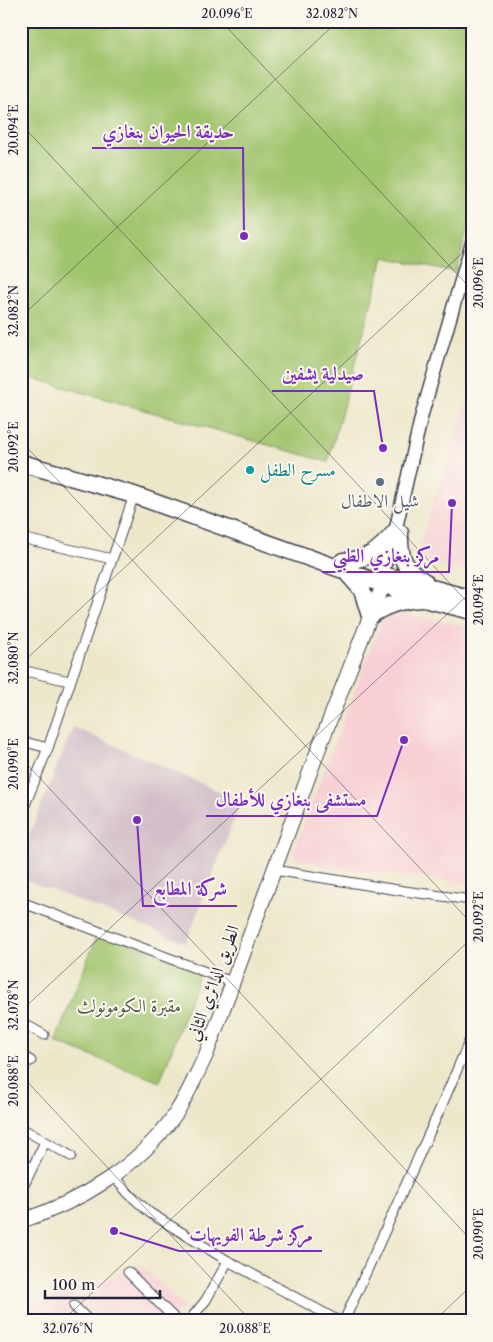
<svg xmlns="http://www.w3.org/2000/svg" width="493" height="1342" font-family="'Libre Caslon Text',Amiri,serif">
<rect width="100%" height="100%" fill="#fbf7ec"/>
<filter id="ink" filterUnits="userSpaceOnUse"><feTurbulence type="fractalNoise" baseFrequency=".02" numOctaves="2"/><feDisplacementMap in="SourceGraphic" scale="10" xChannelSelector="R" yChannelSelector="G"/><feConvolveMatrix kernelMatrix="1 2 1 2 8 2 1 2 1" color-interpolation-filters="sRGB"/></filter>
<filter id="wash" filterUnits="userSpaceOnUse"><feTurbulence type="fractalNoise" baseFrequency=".0096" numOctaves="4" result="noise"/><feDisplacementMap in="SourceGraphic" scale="20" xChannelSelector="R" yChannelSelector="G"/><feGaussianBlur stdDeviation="1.12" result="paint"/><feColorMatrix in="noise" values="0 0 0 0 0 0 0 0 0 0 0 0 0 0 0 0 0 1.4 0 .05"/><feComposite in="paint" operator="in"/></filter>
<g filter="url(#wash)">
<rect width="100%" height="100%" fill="#ede7ca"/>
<g fill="#f7cfd5">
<polygon points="472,387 472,571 415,559"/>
<polygon points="402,613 472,628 472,884 328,866 295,858 293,852 383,617"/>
<polygon points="142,1266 184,1306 170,1321 21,1321 21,1309"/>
</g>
<polygon fill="#d2bdc8" points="73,727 241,801 186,943 21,878 21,856"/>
<g fill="#a1c56e" stroke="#627454">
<polygon points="21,21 472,21 472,214 456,272 384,257 328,462 21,375"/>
<polygon points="99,931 201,970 160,1082 55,1042"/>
</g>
</g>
<g filter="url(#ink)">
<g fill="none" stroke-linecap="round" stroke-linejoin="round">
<g stroke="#404050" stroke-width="11">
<g id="street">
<polyline points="21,538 112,559"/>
<polyline points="21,670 69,681"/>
<polyline points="21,741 48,748"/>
<polyline points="21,815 48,748 134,495"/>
<polyline points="274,870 404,891 472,900"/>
<polyline points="21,902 232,982"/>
<polyline points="21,1022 44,1035"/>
<polyline points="21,1055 31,1061"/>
<polyline points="21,1128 71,1156"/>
<polyline points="113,1176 129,1194 150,1213 228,1261 339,1321"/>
<polyline points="21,1191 45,1142"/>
<polyline points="128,1272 177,1321"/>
<polyline points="74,1306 89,1321"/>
<polyline points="189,1321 206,1300 228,1261"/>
<polyline points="344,1321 441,1107 472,1035"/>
</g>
</g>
<g stroke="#404050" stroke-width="15">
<polyline id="secondary" points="382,574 395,532 422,414 472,243"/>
</g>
<g stroke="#404050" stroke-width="16">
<path id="primary" d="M21,1221C80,1202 138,1167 174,1116C187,1097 196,1075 206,1055L320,745L377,599L388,577"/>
</g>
<g stroke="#404050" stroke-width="19">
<g id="highway">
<polyline points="21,463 134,495 424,599 472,611"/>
<path d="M400,533C399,557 404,570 425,582"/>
<path d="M343,561C368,560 379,551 395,532"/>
<path d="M347,573L362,590L370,616C385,605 402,600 421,599"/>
<polyline points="387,576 472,599"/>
</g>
</g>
<use href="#street" stroke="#fff" stroke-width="9"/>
<use href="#secondary" stroke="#fff" stroke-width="12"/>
<use href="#primary" stroke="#fff" stroke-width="14"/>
<use href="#highway" stroke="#fff" stroke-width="16"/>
</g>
</g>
<path fill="none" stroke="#22223b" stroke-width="1" stroke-opacity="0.45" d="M221,21L472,290M21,124L472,607M21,317L338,21M21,441L472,924M21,664L472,244M21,758L472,1241M21,1011L472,591M21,1075L251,1321M62,1321L472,938M434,1321L472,1285"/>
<circle fill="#0f9aa8" stroke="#fbf7ec" stroke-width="2" cx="250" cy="470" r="5"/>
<circle fill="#5c6f8a" stroke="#fbf7ec" stroke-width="2" cx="380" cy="482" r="5"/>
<g text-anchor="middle" stroke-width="4" stroke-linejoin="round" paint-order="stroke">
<g font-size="18" fill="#0d838f" stroke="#fbf7ec" text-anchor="start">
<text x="260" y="476">مسرح الطفل</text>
</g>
<g font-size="18" fill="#4e5e75" stroke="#fbf7ec">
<text x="380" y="507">شيل الاطفال</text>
</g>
<g font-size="18" fill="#22223b" stroke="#fbf7ec">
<text transform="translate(213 983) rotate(-70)" y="6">الطريق الدائري الثاني</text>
</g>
<g font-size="18" fill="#4e5b4d" stroke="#fbf7ec">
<text x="129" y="1012">مقبرة الكومونولث</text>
</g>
</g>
<path fill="none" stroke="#7b2cbf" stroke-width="2" d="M244 236L243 148H92M383 448L374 391H272M452 503L449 572H322M404 740L377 816H206M137 820L143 906H237M114 1231L179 1251H322"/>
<g fill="#7b2cbf" stroke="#fbf7ec" stroke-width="2">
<circle cx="244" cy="236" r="5"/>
<circle cx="383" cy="448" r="5"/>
<circle cx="452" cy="503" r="5"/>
<circle cx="404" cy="740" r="5"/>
<circle cx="137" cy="820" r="5"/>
<circle cx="114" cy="1231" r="5"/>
</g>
<g font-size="19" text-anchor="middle" font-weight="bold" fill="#7b2cbf" stroke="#fbf7ec" stroke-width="4" stroke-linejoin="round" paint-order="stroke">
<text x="168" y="138">حديقة الحيوان بنغازي</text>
<text x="323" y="380">صيدلية يشفين</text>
<text x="386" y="562">مركز بنغازي الطبي</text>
<text x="291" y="806">مستشفى بنغازي للأطفال</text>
<text x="190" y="895">شركة المطابع</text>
<text x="251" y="1241">مركز شرطة الفويهات</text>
</g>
<rect width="493" height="1342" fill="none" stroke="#fbf7ec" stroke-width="55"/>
<path d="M45 1290v8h115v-8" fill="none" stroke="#22223b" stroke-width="2.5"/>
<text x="52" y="1290" font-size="15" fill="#22223b" stroke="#fbf7ec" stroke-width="4" paint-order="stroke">100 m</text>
<rect x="28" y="28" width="438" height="1286" fill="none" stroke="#22223b" stroke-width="2"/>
<g font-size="12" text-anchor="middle" fill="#22223b">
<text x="227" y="18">20.096°E</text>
<text x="332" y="18">32.082°N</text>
<text transform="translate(14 130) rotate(-90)" y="4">20.094°E</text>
<text transform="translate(479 283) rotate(-90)" y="4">20.096°E</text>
<text transform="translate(14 311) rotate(-90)" y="4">32.082°N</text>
<text transform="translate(14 447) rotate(-90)" y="4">20.092°E</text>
<text transform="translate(479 600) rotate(-90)" y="4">20.094°E</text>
<text transform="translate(14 658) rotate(-90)" y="4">32.080°N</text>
<text transform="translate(14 764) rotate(-90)" y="4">20.090°E</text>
<text transform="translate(479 917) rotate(-90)" y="4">20.092°E</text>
<text transform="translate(14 1005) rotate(-90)" y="4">32.078°N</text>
<text transform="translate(14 1081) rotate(-90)" y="4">20.088°E</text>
<text transform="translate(479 1234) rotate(-90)" y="4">20.090°E</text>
<text x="68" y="1333">32.076°N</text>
<text x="245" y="1333">20.088°E</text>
</g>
</svg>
